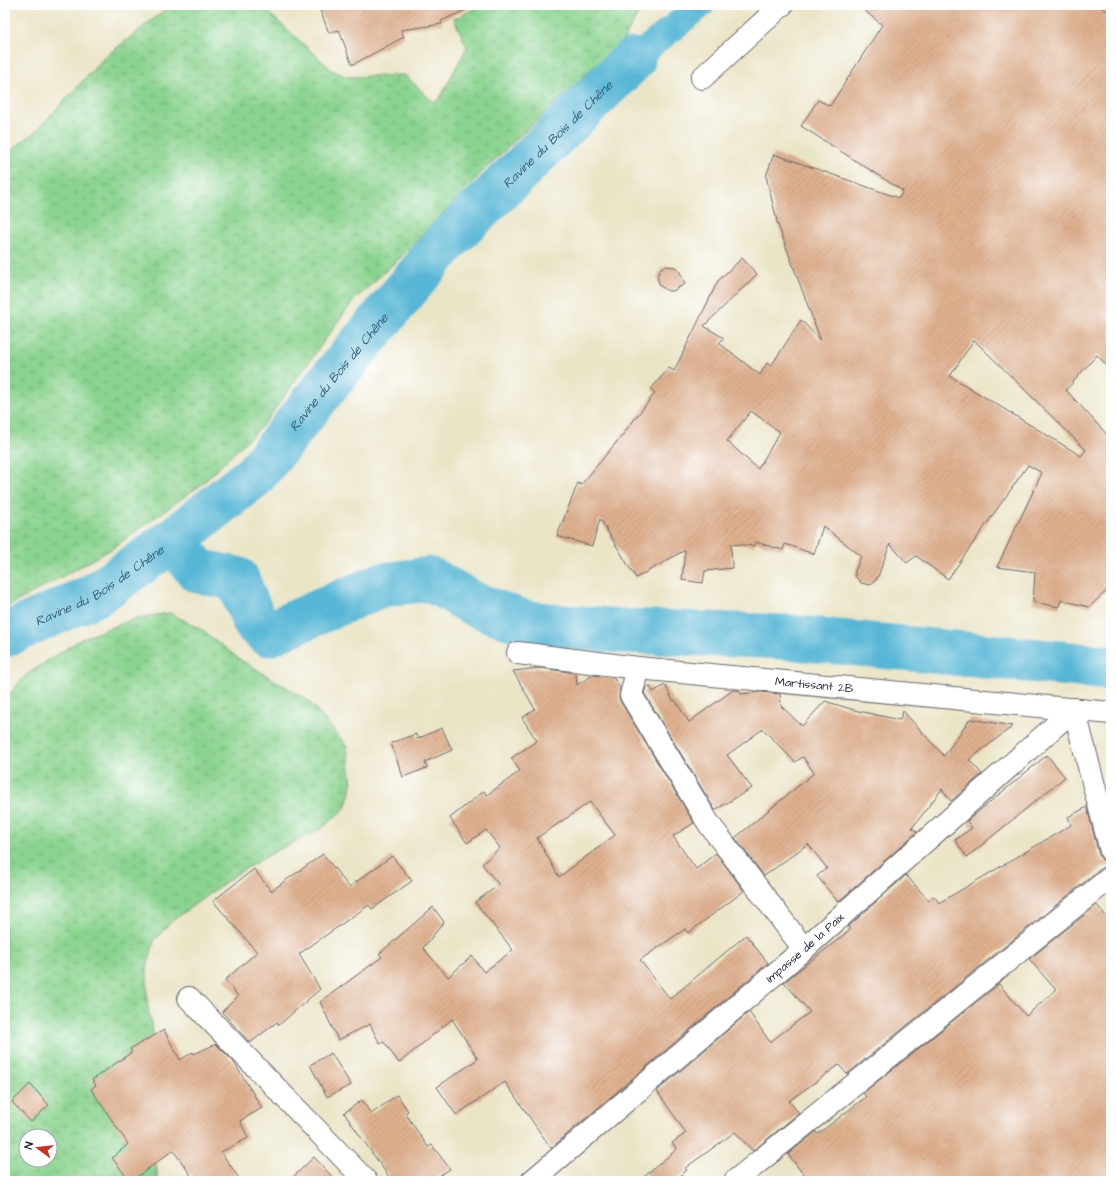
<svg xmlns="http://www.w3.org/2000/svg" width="1116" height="1186" font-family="'Architects Daughter',sans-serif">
<defs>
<pattern id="wetland-marsh" width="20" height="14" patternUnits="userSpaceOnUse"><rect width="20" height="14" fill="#8bd490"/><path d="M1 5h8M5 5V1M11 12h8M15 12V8" fill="none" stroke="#78b67d"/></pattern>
<pattern id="building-hatch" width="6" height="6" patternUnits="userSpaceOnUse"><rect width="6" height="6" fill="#dfb18f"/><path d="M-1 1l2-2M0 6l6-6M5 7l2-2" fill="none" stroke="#bf987c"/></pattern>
</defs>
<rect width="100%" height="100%" fill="#fff"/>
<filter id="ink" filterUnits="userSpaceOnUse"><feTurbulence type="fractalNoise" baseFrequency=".025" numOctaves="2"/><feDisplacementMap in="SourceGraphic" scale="8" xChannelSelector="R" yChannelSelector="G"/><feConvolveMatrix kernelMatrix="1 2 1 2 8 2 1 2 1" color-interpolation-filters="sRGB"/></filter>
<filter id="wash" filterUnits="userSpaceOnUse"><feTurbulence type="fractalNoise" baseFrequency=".012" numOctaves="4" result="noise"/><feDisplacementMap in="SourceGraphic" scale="16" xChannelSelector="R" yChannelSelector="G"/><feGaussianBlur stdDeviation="0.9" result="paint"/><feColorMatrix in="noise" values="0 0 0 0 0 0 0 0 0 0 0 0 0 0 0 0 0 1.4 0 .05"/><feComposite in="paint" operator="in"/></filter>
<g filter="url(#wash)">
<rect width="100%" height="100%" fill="#ebe5c7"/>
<g fill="url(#wetland-marsh)" stroke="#567b66" fill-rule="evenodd">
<polygon points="179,5 260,5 332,70 347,77 405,75 433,102 439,100 467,47 454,19 481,5 643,5 624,39 487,167 404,254 353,301 264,424 201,485 110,550 5,608 5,155 36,131 104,58 167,8"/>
<path d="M170,613L204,631L239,659L308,700L347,746L352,785L345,808L321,829L278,850L238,873L172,921L154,941L147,968V1002L158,1059L156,1162L158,1181H5V699L26,675L81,639L136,618ZM26,1136H50V1160H26Z"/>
</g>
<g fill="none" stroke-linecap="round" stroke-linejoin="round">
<polyline stroke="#58b7d6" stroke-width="27" points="633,60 701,5"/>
<g stroke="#58b7d6" stroke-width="45">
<polyline points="173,540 198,571 237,579 255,623 268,634 381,585 430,579 476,605 523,622 561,627 625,631 786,637 1111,668"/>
<path id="s1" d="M5,635L95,595L173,540L255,475L329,382L445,243L633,60"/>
</g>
</g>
<g id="blocks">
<g fill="url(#building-hatch)" fill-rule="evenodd">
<polygon points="318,5 477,5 441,21 442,24 401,30 404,37 352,65 339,30 329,33"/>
<path d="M858,5H1099L1111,14V370L1097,355L1066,390L1111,439V587L1089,607L1061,600L1059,607L1033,602L1035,572L997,567L1042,473L1028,465L948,579L916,556L907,563L890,544L877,579L870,585L861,583L855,576V571L861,556L823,526L814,554L785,544L783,550L755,542L754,546L731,544L732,568L705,571L703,583L682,580L685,550L636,578L600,519L592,546L557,536L578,483L581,485L620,438L655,393L651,389L669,368L674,371L718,281L742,258L757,274L704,326L724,338L719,343L760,375L767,363L771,366L801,320L821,341L778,225L766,176L774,154L899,198L903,191L801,126L818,100L830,106L882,25ZM974,340L1086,450L1081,456L950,376ZM751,411L780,432L758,469L727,441Z"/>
<polygon points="666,266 675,267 679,270 685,284 673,291 668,291 660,286 657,277 661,268"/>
<path d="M541,668L576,673L577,685L593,675L613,677L620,688L619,697L620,701L694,823L673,836L696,869L716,853L744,891L688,933L685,929L640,960L670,999L746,935L768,963L551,1148L505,1082L456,1115L437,1087L478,1059L452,1019L399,1063L384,1042L380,1044L370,1024L338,1040L320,1002L382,957L379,954L433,907L444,922L423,948L448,977L472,956L484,972L513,950L475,902L499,885L482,864L500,848L486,830L467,843L450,818L484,791L487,795L520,771L511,758L537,741L522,718L535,709L513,671ZM590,802L615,835L559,877L537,838Z"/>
<polygon points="665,685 673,701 675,700 689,722 733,690 738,690 741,694 761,692 780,694 781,706 802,726 825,701 854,710 900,720 903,711 944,756 970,719 1013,726 969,760 982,774 951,801 942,789 912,828 917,832 838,902 817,876 827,868 808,844 764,876 735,838 814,773 803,757 795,762 763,729 727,755 752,788 715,810 644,693 646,688 650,686 653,692"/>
<polygon points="442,728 452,750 425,762 427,768 403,777 391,743 416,734 417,739"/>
<polygon points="1047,755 1065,777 967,857 955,840 972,828 967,821"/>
<polygon points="1087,807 1099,855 1102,860 1111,863 1111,865 1103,867 847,1074 839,1065 789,1101 799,1113 753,1151 735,1132 685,1168 687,1170 674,1181 639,1181 677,1149 672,1143 686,1133 657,1091 749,1012 770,1042 810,1012 784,982 850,930 848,927 906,875 929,901 934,896 939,903 1071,825 1068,817"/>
<polygon points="323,854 349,887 392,856 412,881 372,909 369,905 299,954 320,989 279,1025 277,1022 250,1043 222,1012 238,996 225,980 257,952 213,901 254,869 271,891"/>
<polygon points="1097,905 1111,922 1111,1181 808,1181 788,1154 816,1132 818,1134 866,1097 863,1093 999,984 1026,1016 1056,990 1029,959"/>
<polygon points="164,1030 180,1060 193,1052 194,1054 216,1044 233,1061 262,1108 240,1121 248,1138 221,1152 241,1181 195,1181 173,1150 132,1181 130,1181 112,1158 128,1144 91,1089 96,1085 92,1080 132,1052 130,1049"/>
<polygon points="331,1053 351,1085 327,1097 310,1065"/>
<polygon points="30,1084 49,1105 31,1122 12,1102"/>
<polygon points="397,1095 408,1111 405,1113 428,1147 432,1145 450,1169 431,1181 392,1181 344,1113 362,1100 371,1114"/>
<polygon points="314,1157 336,1181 289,1181"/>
</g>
</g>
</g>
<g filter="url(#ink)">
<use href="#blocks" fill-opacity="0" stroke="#68666c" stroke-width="1"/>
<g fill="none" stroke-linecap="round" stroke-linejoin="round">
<g stroke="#68666c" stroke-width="24">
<g id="street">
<polyline points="702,78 782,5"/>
<path id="s2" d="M518,653L638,668L1111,713"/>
<polyline points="638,668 631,695 709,824 804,949"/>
<polyline points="189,998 366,1181"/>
<path id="s3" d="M532,1181L804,949L1074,709L1111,851"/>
<polyline points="735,1181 1111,877"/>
</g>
</g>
<use href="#street" stroke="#fff" stroke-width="22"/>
</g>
</g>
<g text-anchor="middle" stroke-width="3.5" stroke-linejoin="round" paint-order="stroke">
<g font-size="12" fill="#22223b" stroke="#fff">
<text dy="4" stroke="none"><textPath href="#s2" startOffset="298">Martissant 2B</textPath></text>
<text dy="4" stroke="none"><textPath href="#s3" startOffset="359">Impasse de la Paix</textPath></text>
</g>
<g font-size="13" font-style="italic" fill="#385e79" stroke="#fff">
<text dy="5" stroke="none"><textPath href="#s1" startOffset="755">Ravine du Bois de Chêne</textPath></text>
<text dy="5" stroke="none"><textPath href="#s1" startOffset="431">Ravine du Bois de Chêne</textPath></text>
<text dy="5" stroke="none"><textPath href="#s1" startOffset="107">Ravine du Bois de Chêne</textPath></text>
</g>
</g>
<rect width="1116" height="1186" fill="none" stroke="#fff" stroke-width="20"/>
<g transform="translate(38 1148) rotate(285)"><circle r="19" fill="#ffffff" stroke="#a7a7b1"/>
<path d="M0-3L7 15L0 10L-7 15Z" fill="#c8321e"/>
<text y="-6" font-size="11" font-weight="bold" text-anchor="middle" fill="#22223b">N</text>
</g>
</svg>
